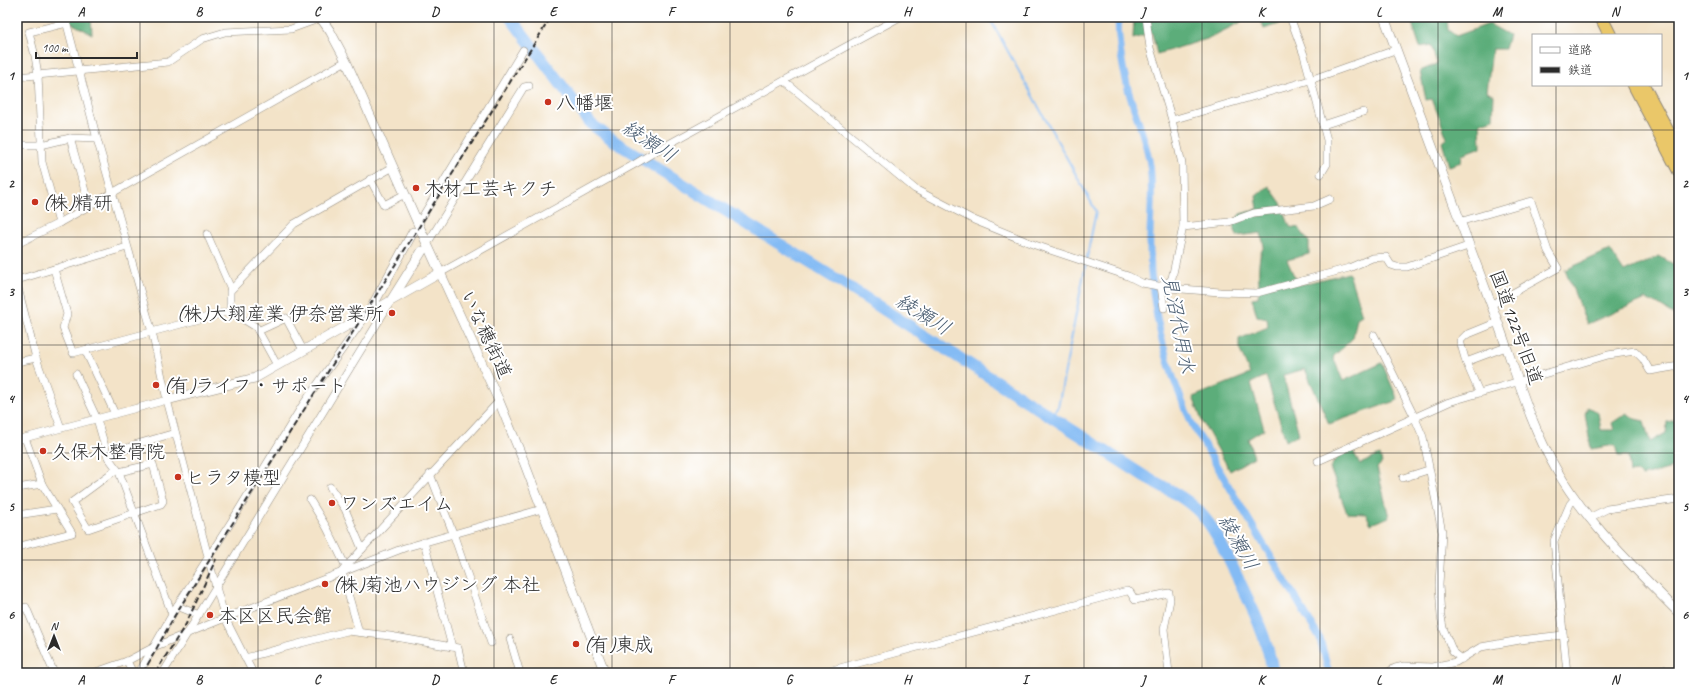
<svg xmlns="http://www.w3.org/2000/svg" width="1696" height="690" font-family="Caveat,'Klee One',sans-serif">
<rect width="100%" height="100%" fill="#fff"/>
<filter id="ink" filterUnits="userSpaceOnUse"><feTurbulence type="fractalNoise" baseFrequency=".025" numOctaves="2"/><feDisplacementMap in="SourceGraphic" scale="8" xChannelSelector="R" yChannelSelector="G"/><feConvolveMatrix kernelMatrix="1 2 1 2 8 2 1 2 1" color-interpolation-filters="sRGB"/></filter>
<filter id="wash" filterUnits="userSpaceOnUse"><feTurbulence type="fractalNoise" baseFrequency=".012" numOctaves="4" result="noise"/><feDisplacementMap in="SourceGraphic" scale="16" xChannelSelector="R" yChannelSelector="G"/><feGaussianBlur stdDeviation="0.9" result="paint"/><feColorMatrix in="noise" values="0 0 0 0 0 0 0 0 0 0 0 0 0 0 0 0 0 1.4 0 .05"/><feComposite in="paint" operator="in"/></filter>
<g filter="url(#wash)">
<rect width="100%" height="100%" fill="#f3e3c8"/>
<g fill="#5cad7a" stroke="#446c52">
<polygon points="69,17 91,17 92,34 71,23"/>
<polygon points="1134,17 1242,17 1241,22 1207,39 1157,54 1152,33 1133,39"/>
<polygon points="1260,17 1289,17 1285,22 1264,29"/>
<polygon points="1410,17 1447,17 1448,30 1456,36 1489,24 1509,35 1505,49 1492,49 1487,92 1494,95 1493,119 1480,123 1481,147 1462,154 1461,162 1449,166 1442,142 1447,138 1432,99 1426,100 1420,71 1437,64 1431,45 1420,47"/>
<path d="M1269,186L1281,203L1290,227L1299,228L1309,242V254L1287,260L1298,285L1349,273L1362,315L1357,318L1353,338L1333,357L1343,381L1382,363L1398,400L1329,424L1305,369L1283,375L1299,434L1286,441L1266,376L1251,383L1264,429L1248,439L1254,457L1230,471L1202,421L1193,397L1250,374L1239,348V339L1268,327L1267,318L1257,316L1252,298L1258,297C1261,281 1255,261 1264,246L1261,233L1237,236L1233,224L1240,214L1258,209L1256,196Z"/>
<polygon points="1610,250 1624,272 1659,256 1675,265 1679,278 1679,318 1657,304 1646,299 1587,324 1565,270"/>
<polygon points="1588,407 1598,413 1601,430 1614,430 1612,423 1627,413 1635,419 1644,421 1650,442 1666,433 1667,422 1676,420 1679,422 1679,466 1643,476 1636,472 1630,473 1628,456 1618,456 1615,445 1591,449 1585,414"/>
<polygon points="1353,451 1360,464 1380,455 1382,463 1377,468 1389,517 1371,524 1366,514 1347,513 1330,468 1339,454"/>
</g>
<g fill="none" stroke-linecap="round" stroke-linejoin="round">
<polyline stroke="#84bbf4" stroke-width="2" points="989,17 1096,211 1058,407 1050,416"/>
<path stroke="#84bbf4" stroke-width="7" d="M1118,17C1118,41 1122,66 1128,89C1135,115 1146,138 1150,165C1154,193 1149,222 1150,250C1151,312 1167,371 1193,426L1320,639L1329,673"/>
<path stroke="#84bbf4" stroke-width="12" d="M510,17L591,124L617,143L836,279L1144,476C1163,487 1188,498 1202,515C1215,529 1222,546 1230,562C1247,597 1267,634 1273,673"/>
</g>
</g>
<g filter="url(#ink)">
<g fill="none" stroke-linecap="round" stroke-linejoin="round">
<g stroke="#8f877a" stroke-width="8">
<g id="minor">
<polyline points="65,17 97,139 152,332 167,400 216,587 225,618 253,673"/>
<polyline points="1146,17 1150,48 1172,120 1182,164 1183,227 1172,278 1170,281 1161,286"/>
<polyline points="1290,17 1304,55 1327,140 1327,164 1321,174"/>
<polyline points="17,77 168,62 202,39 225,32 291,29 321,18"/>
<polyline points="784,81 915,189 974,220 1035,245 1128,276 1142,283 1169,288 1220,292 1257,293 1349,268 1372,258 1386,257 1391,265 1397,267 1407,267 1468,246"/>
<polyline points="1172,120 1310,80 1395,50"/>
<polyline points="1323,125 1363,112"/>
<polyline points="70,138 89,205"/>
<polyline points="17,145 41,145 70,138 97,139"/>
<polyline points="370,179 384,205 405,194"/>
<polyline points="1459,222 1531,201 1548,251 1558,268 1491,305"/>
<polyline points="59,223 42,162 38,75 35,56 29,32 67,23"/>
<polyline points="418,224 523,50"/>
<polyline points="1183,227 1229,222 1254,213 1314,206 1330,199"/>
<polyline points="207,234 231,289"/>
<polyline points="17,244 59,223 346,61"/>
<polyline points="427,244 524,87 529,86"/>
<polyline points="54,269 67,314 63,328 73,353 230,311 230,291 294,224 393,167"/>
<polyline points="440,273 635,164 656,151 900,17"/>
<polyline points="17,280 127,247"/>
<polyline points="17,284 36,358 61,428"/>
<polyline points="1161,286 1164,308"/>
<polyline points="230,311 256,327 277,365"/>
<polyline points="258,331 286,318 303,350"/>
<polyline points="1374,335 1414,416 1423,437 1442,532 1439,585 1441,616 1443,628 1453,652 1462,659"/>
<polyline points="85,350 115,414"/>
<polyline points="17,362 36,358"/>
<polyline points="1466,362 1506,347"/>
<polyline points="76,374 97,419 108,457 119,472 172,614"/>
<polyline points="1479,392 1466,362 1460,341 1466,335 1498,322"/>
<polyline points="17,440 167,400"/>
<polyline points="108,457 137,444 175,433"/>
<polyline points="1318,461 1449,402 1608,355 1635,351 1643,359 1650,371 1679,366"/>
<polyline points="117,469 72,502 88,529 161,504 163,501 153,464 119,472"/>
<polyline points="430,474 453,533 491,643"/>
<polyline points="1403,478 1428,470"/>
<polyline points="330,487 345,509 362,549"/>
<polyline points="17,488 42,484"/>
<polyline points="310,500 327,528 346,567"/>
<polyline points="17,515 57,509"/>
<polyline points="1589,518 1607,509 1679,499"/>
<polyline points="424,542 452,647"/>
<polyline points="17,547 72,533 42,484 25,438"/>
<polyline points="343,570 499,401"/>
<polyline points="342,572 359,632"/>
<polyline points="177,606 199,615"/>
<polyline points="17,610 26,607 54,673"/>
<polyline points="510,639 520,673"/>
<polyline points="245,658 347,631 390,636 458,648 464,673"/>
<polyline points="127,661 133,673"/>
<polyline points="93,673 127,661 156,646 225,618 404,548 542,509"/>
<polyline points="139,673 177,606 235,516 302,406 366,316"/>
<polyline points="163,673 391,301"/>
<polyline points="593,673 604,670"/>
<polyline points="821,673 1127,591 1130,592 1135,600 1169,593 1170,600 1164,629 1169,673"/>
<polyline points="1387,673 1395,668 1404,666 1432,667 1456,662 1481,647 1520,640 1563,635"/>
<polyline points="1567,673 1554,541 1570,504 1575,498"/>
<polyline points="1651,673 1663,669"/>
</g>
</g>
<g stroke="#8f877a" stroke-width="10">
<g id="tertiary">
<polyline points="320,17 330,31 346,61 427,244 499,401 524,462 605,673"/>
<path d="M1384,17C1420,116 1457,214 1494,312C1514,365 1528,421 1556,469C1588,525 1635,568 1679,613"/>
<polyline points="392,299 422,251"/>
<polyline points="368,314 413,232"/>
<polyline points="167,400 255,378 440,273"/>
</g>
</g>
<g stroke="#8f877a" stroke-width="14">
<g id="trunk">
<polyline points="1601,17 1610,35"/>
<polyline points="1634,85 1679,171"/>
<polyline points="1643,85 1679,152"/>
</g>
</g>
<use href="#minor" stroke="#fff" stroke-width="7"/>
<use href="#tertiary" stroke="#fff" stroke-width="9"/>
<use href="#trunk" stroke="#eac769" stroke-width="12"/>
<g stroke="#2b2b2b" stroke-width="2" stroke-dasharray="6 3" stroke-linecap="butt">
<polyline points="143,673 175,615 551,17"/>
<polyline points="155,673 186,624 216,559"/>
</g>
</g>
</g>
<path fill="none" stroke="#2b2b2b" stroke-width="1" stroke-opacity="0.55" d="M140,17V673M258,17V673M376,17V673M494,17V673M612,17V673M730,17V673M848,17V673M966,17V673M1084,17V673M1202,17V673M1320,17V673M1438,17V673M1556,17V35M1556,85V673M17,130H1679M17,237H1679M17,345H1679M17,453H1679M17,560H1679"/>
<g fill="#c8321e" stroke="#fff" stroke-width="1.5">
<circle cx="548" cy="102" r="4"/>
<circle cx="416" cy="188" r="4"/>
<circle cx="35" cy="202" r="4"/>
<circle cx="392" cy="313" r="4"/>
<circle cx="156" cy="385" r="4"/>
<circle cx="43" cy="451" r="4"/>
<circle cx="178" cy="477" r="4"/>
<circle cx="332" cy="503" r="4"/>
<circle cx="325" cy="584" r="4"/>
<circle cx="210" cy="615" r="4"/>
<circle cx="576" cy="644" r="4"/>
</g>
<g text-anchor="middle" stroke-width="4" stroke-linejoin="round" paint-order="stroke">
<g font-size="19" fill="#2b2b2b" stroke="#fff" text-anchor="start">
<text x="556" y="109">八幡堰</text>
<text x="424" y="195">木材工芸キクチ</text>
<text x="43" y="209">(株)精研</text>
<text x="384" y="320" text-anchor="end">(株)大翔産業 伊奈営業所</text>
<text x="164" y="392">(有)ライフ・サポート</text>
<text x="51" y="458">久保木整骨院</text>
<text x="186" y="484">ヒラタ模型</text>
<text x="340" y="510">ワンズエイム</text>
<text x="333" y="591">(株)菊池ハウジング 本社</text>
<text x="218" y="622">本区区民会館</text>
<text x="584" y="651">(有)東成</text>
</g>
<g font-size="19" fill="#2b2b2b" stroke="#fff">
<text transform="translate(1517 327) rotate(70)" y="7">国道122号旧道</text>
<text transform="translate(487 334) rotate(65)" y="7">いな穂街道</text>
</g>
<g font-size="20" font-style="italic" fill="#4a5d71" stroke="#fff">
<text transform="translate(650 141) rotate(33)" y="7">綾瀬川</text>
<text transform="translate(924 314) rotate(32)" y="7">綾瀬川</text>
<text transform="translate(1179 324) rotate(79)" y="7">見沼代用水</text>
<text transform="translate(1239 542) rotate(61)" y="7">綾瀬川</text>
</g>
</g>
<rect width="1696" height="690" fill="none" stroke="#fff" stroke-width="44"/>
<rect x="1532" y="34" width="130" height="52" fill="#ffffff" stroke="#aaaaaa"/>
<rect x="1540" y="47" width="20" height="6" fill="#ffffff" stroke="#aaaaaa"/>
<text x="1568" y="54" font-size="12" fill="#2b2b2b">道路</text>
<rect x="1540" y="67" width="20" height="6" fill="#2b2b2b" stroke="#aaaaaa"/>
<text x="1568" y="74" font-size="12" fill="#2b2b2b">鉄道</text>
<g transform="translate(54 636)" stroke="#ffffff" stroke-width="3" paint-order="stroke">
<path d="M0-3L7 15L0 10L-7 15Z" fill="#2b2b2b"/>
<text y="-6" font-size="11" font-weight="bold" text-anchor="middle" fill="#2b2b2b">N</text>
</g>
<path d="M36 52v6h101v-6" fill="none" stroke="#2b2b2b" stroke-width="2"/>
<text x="42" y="52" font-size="12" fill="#2b2b2b" stroke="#ffffff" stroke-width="3" paint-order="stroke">100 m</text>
<rect x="22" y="22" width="1652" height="646" fill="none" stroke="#2b2b2b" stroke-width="1.5"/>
<g font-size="13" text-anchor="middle" font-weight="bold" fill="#2b2b2b">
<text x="81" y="16">A</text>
<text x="199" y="16">B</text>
<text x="317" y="16">C</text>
<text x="435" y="16">D</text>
<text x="553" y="16">E</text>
<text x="671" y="16">F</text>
<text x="789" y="16">G</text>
<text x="907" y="16">H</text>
<text x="1025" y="16">I</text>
<text x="1143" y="16">J</text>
<text x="1261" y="16">K</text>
<text x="1379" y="16">L</text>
<text x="1497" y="16">M</text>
<text x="1615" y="16">N</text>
<text x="11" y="80">1</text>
<text x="1685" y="80">1</text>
<text x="11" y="188">2</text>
<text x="1685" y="188">2</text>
<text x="11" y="296">3</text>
<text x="1685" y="296">3</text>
<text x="11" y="403">4</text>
<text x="1685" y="403">4</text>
<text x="11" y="511">5</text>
<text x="1685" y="511">5</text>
<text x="11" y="619">6</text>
<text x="1685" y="619">6</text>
<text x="81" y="684">A</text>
<text x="199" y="684">B</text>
<text x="317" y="684">C</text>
<text x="435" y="684">D</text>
<text x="553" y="684">E</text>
<text x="671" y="684">F</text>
<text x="789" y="684">G</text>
<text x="907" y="684">H</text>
<text x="1025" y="684">I</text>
<text x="1143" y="684">J</text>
<text x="1261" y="684">K</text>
<text x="1379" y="684">L</text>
<text x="1497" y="684">M</text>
<text x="1615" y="684">N</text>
</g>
</svg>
